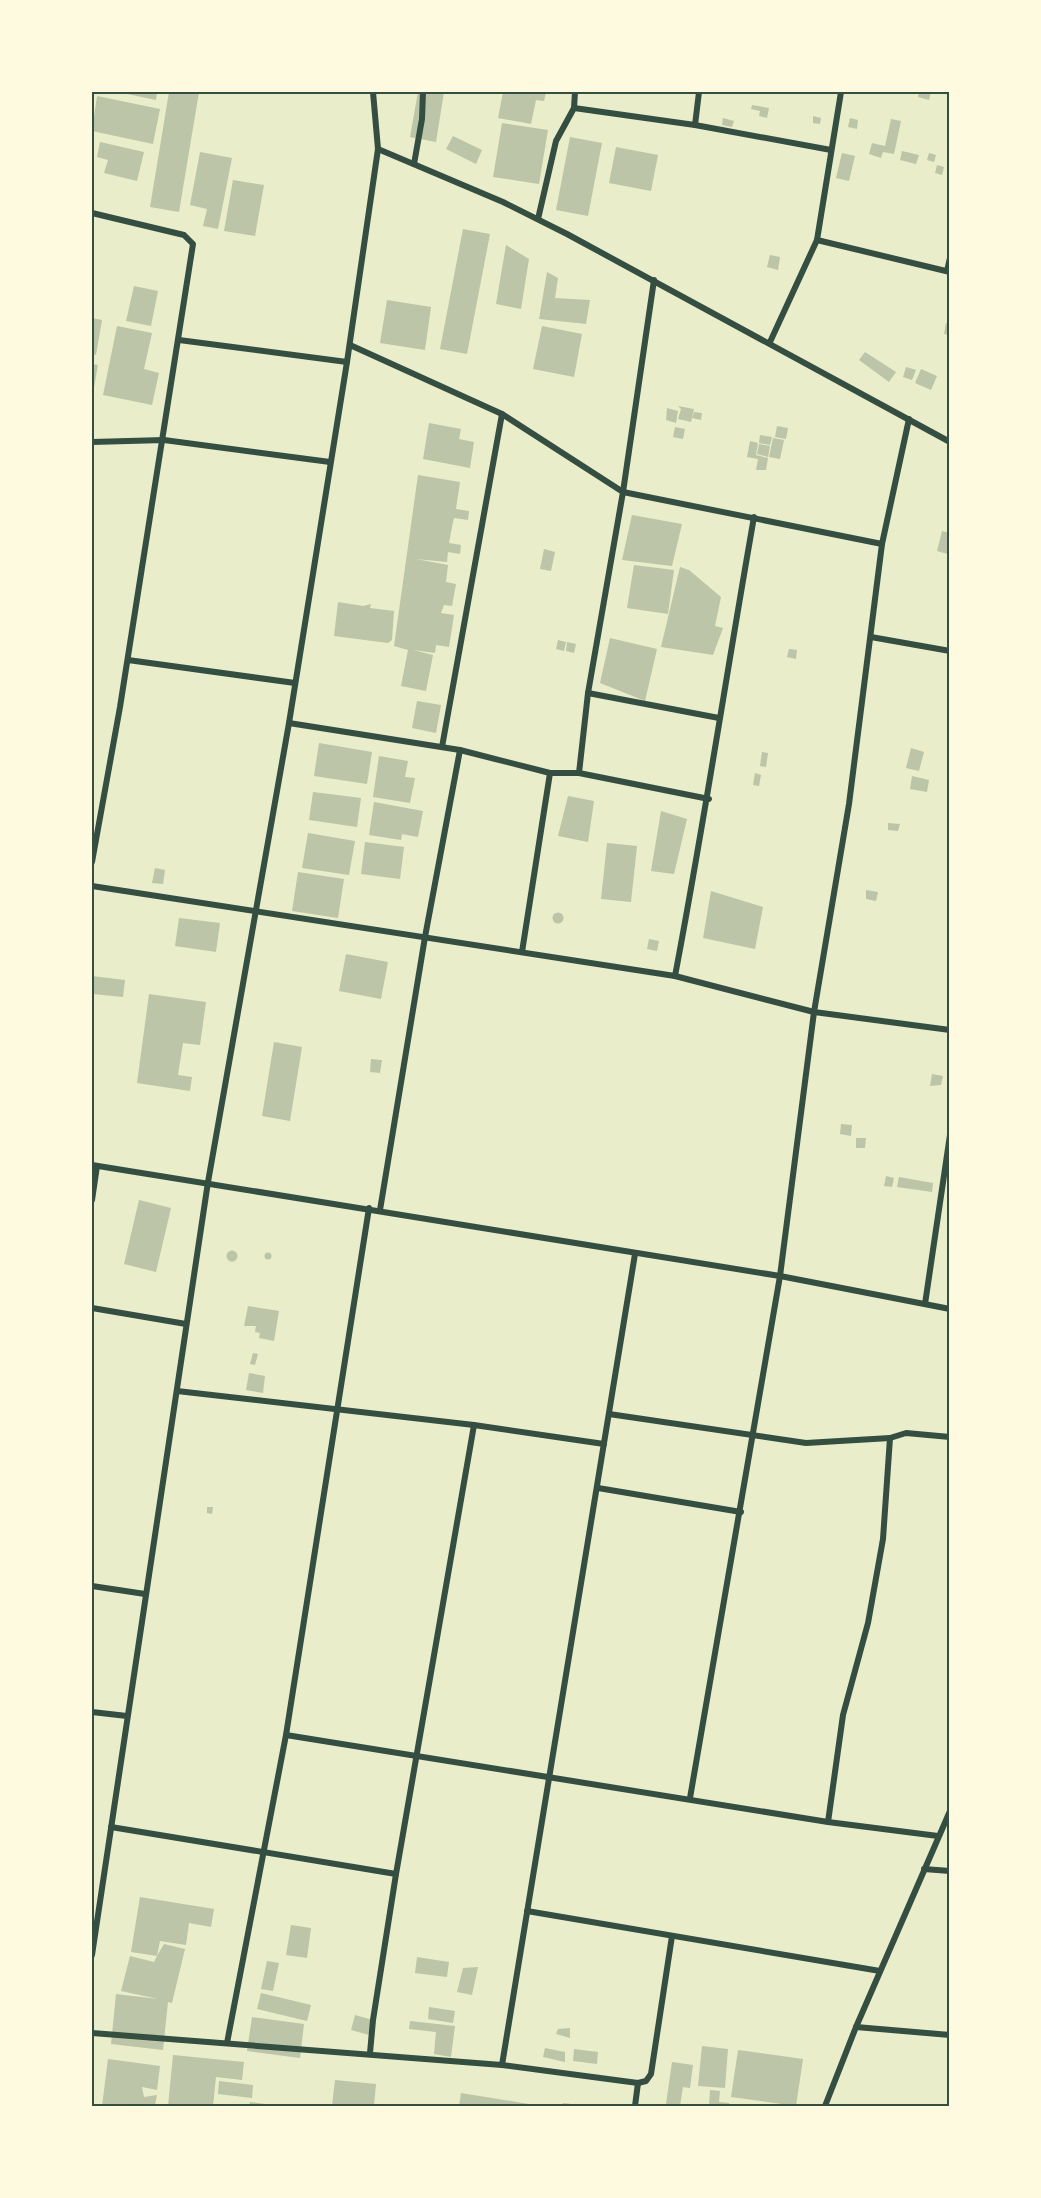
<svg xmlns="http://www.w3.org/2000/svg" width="1041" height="2198" font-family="'DejaVu Sans',sans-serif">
<rect width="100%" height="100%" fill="#e9edc9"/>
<g fill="#bcc5a7">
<polygon points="118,92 157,92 156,100"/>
<polygon points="169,92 199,92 179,212 150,207"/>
<polygon points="418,92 444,92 436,142 410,137"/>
<polygon points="503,92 546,92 544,101 536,100 531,124 498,118"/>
<polygon points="919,92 931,92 929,100 918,97"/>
<polygon points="97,96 160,109 153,144 92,131"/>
<polygon points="752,105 769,108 767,118 759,116 760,111 751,109"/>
<polygon points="813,116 821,118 820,124 813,123"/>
<polygon points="723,118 734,121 732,127 722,125"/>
<polygon points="850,118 858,120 857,129 848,127"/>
<polygon points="891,119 901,121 894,154 883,152 881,158 869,154 872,143 885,146"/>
<polygon points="502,123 548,130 539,184 493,177"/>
<polygon points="453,136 482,150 476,164 446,149"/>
<polygon points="570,137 602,143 588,216 556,210"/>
<polygon points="100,142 144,152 137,181 104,173 108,160 97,157"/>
<polygon points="616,147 658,155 651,191 609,183"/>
<polygon points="902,151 919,155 916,164 900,160"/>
<polygon points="200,152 232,158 218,229 203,226 207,209 190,205"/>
<polygon points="842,153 855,156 849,181 836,178"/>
<polygon points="929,153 936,155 934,162 927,160"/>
<polygon points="937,165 944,167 942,175 935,173"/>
<polygon points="233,180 264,185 255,236 224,231"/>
<polygon points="463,229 490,234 467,354 440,349"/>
<polygon points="506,245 529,259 521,309 496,304"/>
<polygon points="770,255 780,257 778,270 767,267"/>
<polygon points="547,272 558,278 555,298 590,300 586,324 539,319"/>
<polygon points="134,286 158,291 151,326 126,321"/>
<polygon points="387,300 431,307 425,350 380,343"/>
<polygon points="92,318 102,320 96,355 92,354"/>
<polygon points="946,323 950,324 950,335 944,334"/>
<polygon points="117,326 152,333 144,369 159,373 152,405 103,395"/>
<polygon points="542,326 582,334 574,377 533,369"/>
<polygon points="865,352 896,372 889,382 859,360"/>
<polygon points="92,364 98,365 93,393 92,393"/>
<polygon points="906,367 916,370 912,380 903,377"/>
<polygon points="921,369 937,376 931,390 915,383"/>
<polygon points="678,406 694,409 691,422 678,419 681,409"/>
<polygon points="667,408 678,411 676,423 666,420"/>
<polygon points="694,412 702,413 701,420 692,418"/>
<polygon points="429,423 461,429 459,439 474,442 470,468 423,459"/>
<polygon points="777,426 788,428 786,439 775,437"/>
<polygon points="675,427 685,429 683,439 673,437"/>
<polygon points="760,435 772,437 770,445 759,443"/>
<polygon points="773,438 784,440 780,459 769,457"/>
<polygon points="750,441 758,443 756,455 768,458 766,470 756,470 758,459 747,457"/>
<polygon points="759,444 770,446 768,457 757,454"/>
<polygon points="418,475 460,482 456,509 469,511 468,520 454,518 452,527 449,543 461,545 460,554 448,552 447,562 416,559 448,565 446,582 456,584 452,606 444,605 441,613 454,615 449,647 436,645 435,653 413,650 433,655 426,691 401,686 408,650 394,646"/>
<polygon points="632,515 682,524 672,566 622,560"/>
<polygon points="942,531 950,533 948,554 937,551"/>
<polygon points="544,549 555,552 551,571 540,569"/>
<polygon points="634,565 674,570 668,614 627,608"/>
<polygon points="680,567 689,570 721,597 715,626 723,628 713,655 661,647"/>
<polygon points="338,602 363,606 371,604 370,608 394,611 392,640 388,643 334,636"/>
<polygon points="610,638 657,649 645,701 600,683"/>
<polygon points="558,640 566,642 564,651 556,649"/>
<polygon points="567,642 576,644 574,653 566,651"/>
<polygon points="789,649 797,650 796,659 787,657"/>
<polygon points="417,701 441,705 436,733 412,728"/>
<polygon points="319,743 372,752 367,784 314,776"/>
<polygon points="911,748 924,752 919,771 906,768"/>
<polygon points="762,752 768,753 766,767 760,766"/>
<polygon points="379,756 408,761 405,777 415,778 410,803 373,797"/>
<polygon points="755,773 761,775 759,786 753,785"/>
<polygon points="912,776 929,780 927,792 910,789"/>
<polygon points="313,792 361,798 357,827 309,820"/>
<polygon points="568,796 594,801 588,842 558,836"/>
<polygon points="374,802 423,811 418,837 402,834 401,840 369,835"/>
<polygon points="661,811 687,819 674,874 651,871"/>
<polygon points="888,823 900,824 898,831 888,830"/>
<polygon points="308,833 355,841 349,875 302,868"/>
<polygon points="365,842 404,847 400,879 361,874"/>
<polygon points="607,843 637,846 631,902 601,899"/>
<polygon points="155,868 165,870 163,884 152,883"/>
<polygon points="298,872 344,879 338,918 292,911"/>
<polygon points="866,890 878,892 876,901 866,899"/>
<polygon points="711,891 763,907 755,949 703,938"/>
<circle cx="558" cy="918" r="5.5"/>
<polygon points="179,918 220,923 216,952 175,946"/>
<polygon points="649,939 659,941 657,951 647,949"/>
<polygon points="346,954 388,962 381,999 339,991"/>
<polygon points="92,976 125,980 123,997 92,994"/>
<polygon points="149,994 206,1002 200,1045 183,1043 178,1075 192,1077 190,1091 137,1083"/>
<polygon points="274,1042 302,1047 290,1121 262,1116"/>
<polygon points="371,1059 382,1060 380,1073 370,1072"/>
<polygon points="932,1074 943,1076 941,1085 930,1086"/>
<polygon points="841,1124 852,1125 851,1136 840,1134"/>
<polygon points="856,1138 866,1138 865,1148 856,1148"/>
<polygon points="886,1176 894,1178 892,1187 884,1186"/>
<polygon points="899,1177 933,1183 932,1192 897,1187"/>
<polygon points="139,1200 171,1208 156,1272 124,1264"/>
<circle cx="232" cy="1256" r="5.5"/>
<circle cx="268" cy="1256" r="3.5"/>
<polygon points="248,1306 279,1311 274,1341 259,1338 260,1333 255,1332 256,1326 244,1326"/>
<polygon points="253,1353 258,1354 255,1365 250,1364"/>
<polygon points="249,1373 265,1376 263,1393 246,1390"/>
<polygon points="207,1507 213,1507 212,1514 207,1513"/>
<polygon points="140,1897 214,1909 211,1927 189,1923 186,1945 160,1941 157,1956 164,1944 185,1949 172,2003 168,2002 163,2050 111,2044 116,1994 158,1999 121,1991 130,1956 154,1962 157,1956 131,1952"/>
<polygon points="291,1925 311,1928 307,1958 286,1955"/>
<polygon points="417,1957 449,1962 447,1977 415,1973"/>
<polygon points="267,1961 279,1963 273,1991 261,1989"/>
<polygon points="478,1967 472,1995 457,1992 463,1968"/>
<polygon points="261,1993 311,2005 307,2021 257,2009"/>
<polygon points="429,2007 455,2011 453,2023 428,2019"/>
<polygon points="355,2015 373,2020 369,2035 351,2030"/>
<polygon points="252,2017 304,2024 300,2058 247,2051"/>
<polygon points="410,2021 455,2026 451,2057 434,2054 436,2032 409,2029"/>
<polygon points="570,2028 570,2038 556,2034 558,2029"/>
<polygon points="702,2046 728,2049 725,2088 698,2086"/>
<polygon points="545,2048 565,2052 565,2062 543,2057"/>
<polygon points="574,2049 598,2052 597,2064 573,2061"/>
<polygon points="738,2050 803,2059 796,2106 731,2097"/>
<polygon points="173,2055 244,2062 242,2080 216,2077 213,2106 168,2106"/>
<polygon points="108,2059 160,2066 157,2090 142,2087 144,2097 157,2095 155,2106 102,2106"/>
<polygon points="672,2062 693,2065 690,2088 683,2087 680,2106 666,2104"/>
<polygon points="335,2080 376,2084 374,2106 332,2106"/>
<polygon points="219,2081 253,2085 252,2098 218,2094"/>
<polygon points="710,2090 720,2091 719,2102 729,2103 730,2106 709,2106"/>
<polygon points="461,2093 535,2105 535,2106 459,2106"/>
<polygon points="250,2102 265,2104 264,2106 249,2106"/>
<polygon points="563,2103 580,2105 579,2106 562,2106"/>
</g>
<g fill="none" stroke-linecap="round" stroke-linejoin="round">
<g stroke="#344e41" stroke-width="6">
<polyline points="574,108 695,125 831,150"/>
<polyline points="695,125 699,92"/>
<polyline points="378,149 503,202 567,234 950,442"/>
<polyline points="414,164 422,119 423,92"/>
<polyline points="92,213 184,235 193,244 120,707 92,862"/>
<polyline points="538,219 556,141 574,108 575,92"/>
<polyline points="817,240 950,272"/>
<polyline points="947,271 950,258"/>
<polyline points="179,340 347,362"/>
<polyline points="770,342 817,240 841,92"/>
<polyline points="350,345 502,414 623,492 882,544"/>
<polyline points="92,442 164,440 330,462"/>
<polyline points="871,637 950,651"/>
<polyline points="128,660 295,683"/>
<polyline points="588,693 719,718"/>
<polyline points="289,723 460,750 550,773 579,773 709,799"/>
<polyline points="442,747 502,414"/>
<polyline points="579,773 588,693 623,492 654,280"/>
<polyline points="92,886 675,976 814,1012 950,1030"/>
<polyline points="522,952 550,773"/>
<path d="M675,976C704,824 727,670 754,517"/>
<polyline points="92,1165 780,1276 950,1309"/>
<polyline points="92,1200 97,1166"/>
<polyline points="380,1210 425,937 460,750"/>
<polyline points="925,1304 950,1135"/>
<polyline points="92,1308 186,1324"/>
<polyline points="177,1391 474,1425 604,1444"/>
<polyline points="609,1414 806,1443 890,1438 906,1433 950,1437"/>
<polyline points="598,1488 741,1512"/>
<polyline points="92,1586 145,1594"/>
<polyline points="92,1712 127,1716"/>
<polyline points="286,1735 828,1822 938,1836"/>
<polyline points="690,1798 780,1276 814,1012 849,804 882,544 909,419"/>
<polyline points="828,1822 843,1715 868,1623 883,1539 890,1438"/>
<polyline points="111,1827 396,1874"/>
<polyline points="924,1869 950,1871"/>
<polyline points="527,1911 880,1971"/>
<polyline points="92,1955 208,1182 289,723 347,362 378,149 373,92"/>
<polyline points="856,2027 950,2035"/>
<polyline points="92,2033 502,2065 638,2083 646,2081 651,2074 672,1936"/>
<polyline points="227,2043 286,1735 369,1208"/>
<polyline points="370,2053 373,2020 396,1874 474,1425"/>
<polyline points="502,2065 635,1254"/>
<polyline points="635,2106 638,2083"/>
<polyline points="825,2106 856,2027 950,1811"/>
</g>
</g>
<rect width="1041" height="2198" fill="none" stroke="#fefae0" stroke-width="186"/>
<rect x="93" y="93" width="855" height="2012" fill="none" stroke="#344e41" stroke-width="2"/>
</svg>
